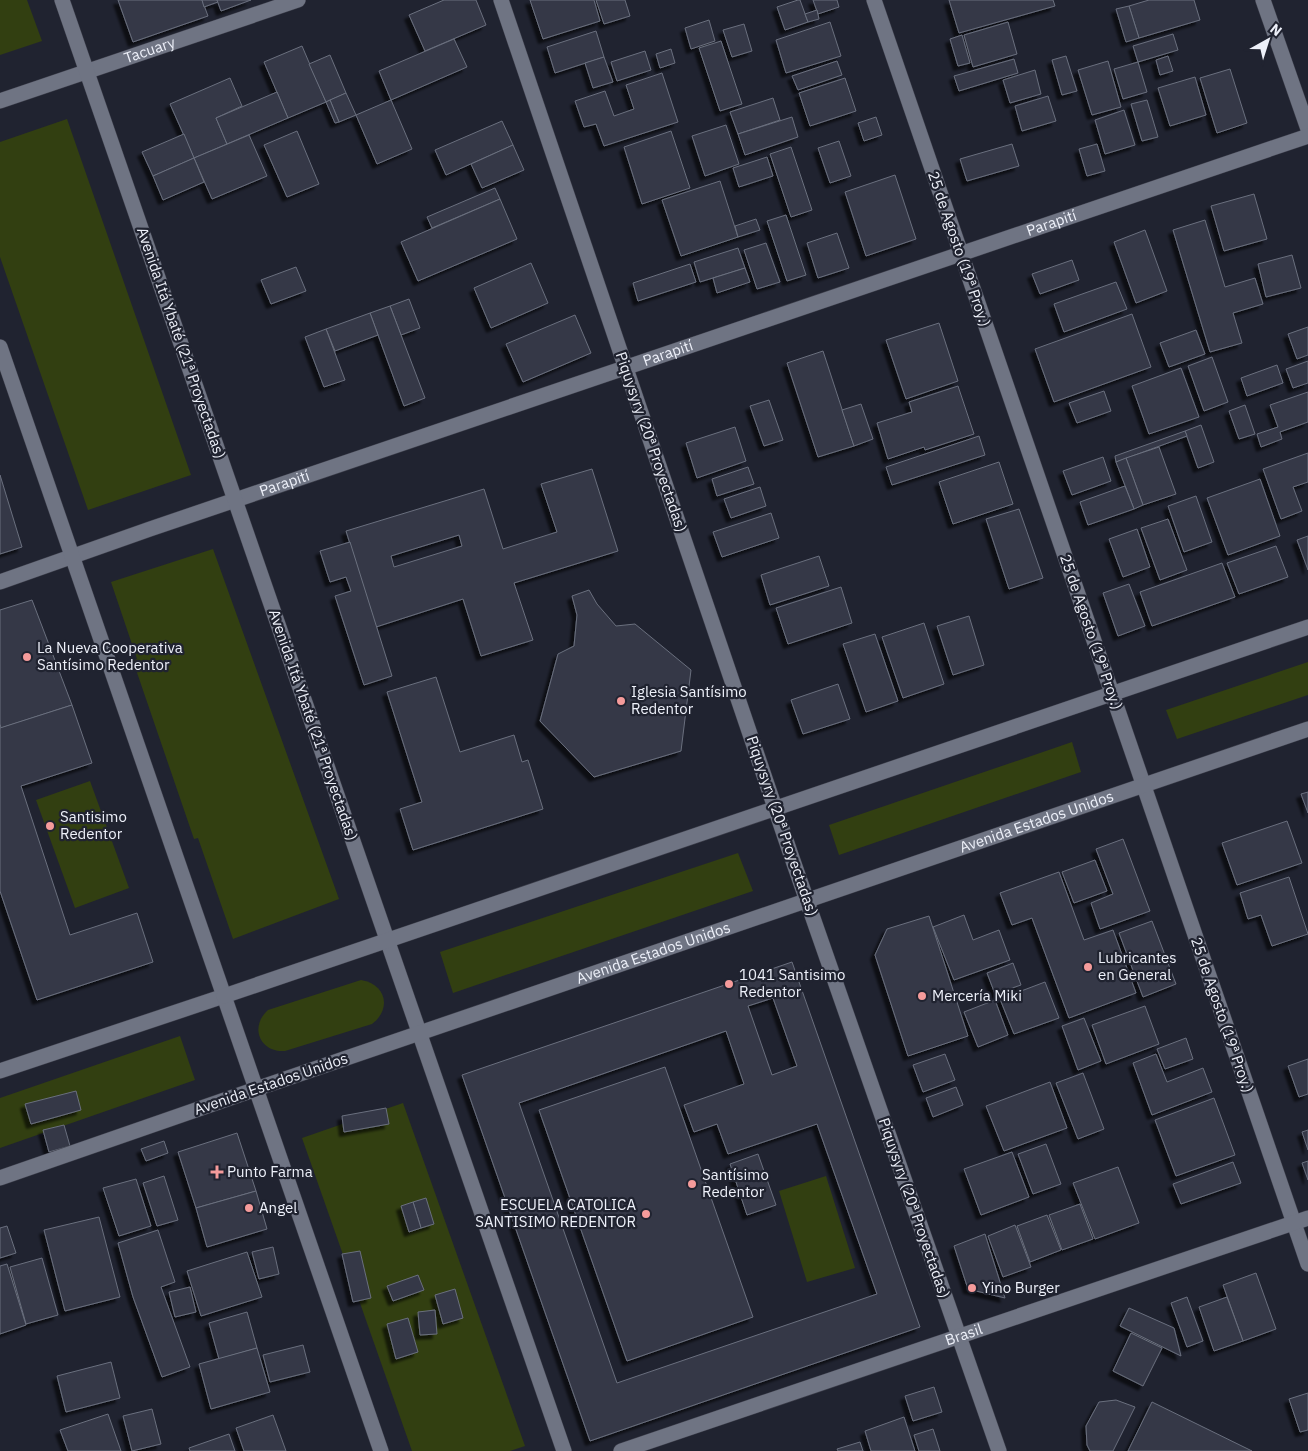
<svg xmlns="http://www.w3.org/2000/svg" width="1308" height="1451" font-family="'IBM Plex Sans',sans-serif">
<defs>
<filter id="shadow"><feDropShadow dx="-4.5" dy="4.5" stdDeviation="1" flood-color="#0009"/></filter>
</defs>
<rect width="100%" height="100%" fill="#202330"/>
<g fill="#323f11">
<polygon points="0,0 27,0 42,41 0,55"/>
<polygon points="67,119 191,475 88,510 0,257 0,142"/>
<polygon points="213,549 339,899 233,939 198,838 194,839 133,661 137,659 111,582"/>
<polygon points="1308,662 1308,695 1177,739 1166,710"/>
<polygon points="1072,742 1081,772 839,855 829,825"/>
<polygon points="90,781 129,888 75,908 36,800"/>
<polygon points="738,853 753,891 453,993 440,952"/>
<path d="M361,980C386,984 392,1009 372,1024L285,1051C260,1053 249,1027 268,1010Z"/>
<polygon points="180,1036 195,1080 0,1148 0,1098"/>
<polygon points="403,1103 525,1446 510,1451 412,1451 302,1138"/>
<polygon points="826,1176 855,1268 807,1282 779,1191"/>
</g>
<g fill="#353947" stroke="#6a6f7e" fill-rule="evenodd" filter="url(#shadow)">
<polygon points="118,0 202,0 208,16 133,42"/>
<polygon points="202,0 217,0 218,2 204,7"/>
<polygon points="217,0 251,0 221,11"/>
<polygon points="444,0 476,0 486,25 425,51 409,15"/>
<polygon points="530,0 594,0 600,21 543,39"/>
<polygon points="596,0 625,0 630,16 604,24"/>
<polygon points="798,0 800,0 808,22 785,30 777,7"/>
<polygon points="813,0 837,0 839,7 818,14"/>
<polygon points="949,0 1053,0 1055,6 959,33"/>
<polygon points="1149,0 1194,0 1200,20 1139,38 1129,6"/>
<polygon points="1129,6 1139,38 1126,42 1116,9"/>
<polygon points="817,10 819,19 808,22 805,14"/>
<polygon points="709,20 715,41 691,49 685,28"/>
<polygon points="830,22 841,56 786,73 776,40"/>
<polygon points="1008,22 1017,54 973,67 964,35"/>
<polygon points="744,24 752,51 732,57 723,30"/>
<polygon points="596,31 604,57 555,73 547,47"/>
<polygon points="1173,34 1178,50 1138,62 1133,46"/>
<polygon points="962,35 970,63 958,66 950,39"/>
<polygon points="454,39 467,67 391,100 379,71"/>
<polygon points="721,41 742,104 720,111 699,48"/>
<polygon points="302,46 326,102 288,118 264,62"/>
<polygon points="671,49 675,63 660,68 656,54"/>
<polygon points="645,51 651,70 617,81 611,62"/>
<polygon points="330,55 346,93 326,102 309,64"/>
<polygon points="1066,56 1077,91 1062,95 1052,60"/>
<polygon points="1168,56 1173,71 1160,75 1156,60"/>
<polygon points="604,57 613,82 593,88 585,63"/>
<polygon points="1014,59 1018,73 959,91 954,76"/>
<polygon points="837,61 842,75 798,90 792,76"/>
<polygon points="1108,61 1121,107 1092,115 1078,70"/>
<polygon points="1138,62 1147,92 1123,99 1114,69"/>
<polygon points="1230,69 1247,123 1217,133 1200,78"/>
<polygon points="1035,70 1041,94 1010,103 1003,80"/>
<polygon points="662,73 678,122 604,146 596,124 584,127 575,101 605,91 614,116 634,109 626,85"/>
<polygon points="1195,77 1206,115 1170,126 1158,88"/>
<polygon points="230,78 242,106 216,118 227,144 194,158 170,104"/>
<polygon points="845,78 856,111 810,126 799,93"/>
<polygon points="277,92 288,118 227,144 216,118"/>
<polygon points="346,93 356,115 339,122 330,100"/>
<polygon points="1048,96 1056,121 1022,131 1015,106"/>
<polygon points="773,98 780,120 738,134 730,112"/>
<polygon points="330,100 339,122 335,123 326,102"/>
<polygon points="391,100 412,149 377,164 356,115"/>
<polygon points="1147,100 1158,137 1142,141 1131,104"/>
<polygon points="1124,110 1135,145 1105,154 1095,120"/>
<polygon points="792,117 798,137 745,155 738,134"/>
<polygon points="876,117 882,135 864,141 858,123"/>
<polygon points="502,121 513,145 446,175 435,150"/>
<polygon points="726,125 739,164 705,176 692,136"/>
<polygon points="297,131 319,184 287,197 264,145"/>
<polygon points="671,131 690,188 642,204 624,147"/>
<polygon points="184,134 194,158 153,176 142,152"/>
<polygon points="249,135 267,176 212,199 194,158"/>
<polygon points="839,141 851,176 830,183 818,148"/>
<polygon points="1012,144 1019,166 967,181 960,159"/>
<polygon points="1097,144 1105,171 1087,176 1079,149"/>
<polygon points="513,145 524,170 482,188 471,164"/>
<polygon points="791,147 812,210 791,217 770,154"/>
<polygon points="767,157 773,176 739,187 733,168"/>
<polygon points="194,158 204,182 163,200 153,176"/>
<polygon points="895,175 916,239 866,256 845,192"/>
<polygon points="720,181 738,237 681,256 662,200"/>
<polygon points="495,188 500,199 432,228 427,217"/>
<polygon points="1254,194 1267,239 1224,251 1211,206"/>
<polygon points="500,199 517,239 418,281 401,242"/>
<polygon points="786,215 806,275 787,281 767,221"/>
<polygon points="756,219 760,230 738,237 735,226"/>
<polygon points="1205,220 1225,287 1255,278 1263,304 1233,313 1242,343 1210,352 1173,230"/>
<polygon points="1145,230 1167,291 1136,303 1114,242"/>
<polygon points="837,233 849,268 818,278 807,243"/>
<polygon points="766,243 780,282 757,289 744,250"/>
<polygon points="738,248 745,268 700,282 694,262"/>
<polygon points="1292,255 1301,288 1266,297 1258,264"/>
<polygon points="1072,260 1079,280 1040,294 1032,274"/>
<polygon points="531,263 548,303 491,328 474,288"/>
<polygon points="690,264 696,282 638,301 633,283"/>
<polygon points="296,267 306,291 271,304 261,280"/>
<polygon points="745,268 750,282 717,293 713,278"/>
<polygon points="1116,282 1127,309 1064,332 1054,304"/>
<polygon points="409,299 420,328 401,335 390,306"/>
<polygon points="390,306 425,398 404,406 370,313"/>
<polygon points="370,313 378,335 335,351 326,329"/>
<polygon points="1132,314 1151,367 1054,402 1035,349"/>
<polygon points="575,315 591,353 523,382 506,344"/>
<polygon points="939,323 958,381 906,399 886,340"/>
<polygon points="1308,327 1308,355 1297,359 1288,334"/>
<polygon points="326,329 345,380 324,387 305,337"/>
<polygon points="1196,330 1205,354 1169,367 1160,343"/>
<polygon points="823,351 854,446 818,457 787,363"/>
<polygon points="1212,357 1228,402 1204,411 1188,366"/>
<polygon points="1308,361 1308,383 1293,388 1286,369"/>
<polygon points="1277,365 1283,383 1247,396 1241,378"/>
<polygon points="1181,368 1199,417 1149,434 1132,386"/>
<polygon points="958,386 974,434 925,450 924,447 888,459 877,423 912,412 909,402"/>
<polygon points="1104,391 1111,411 1077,423 1069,403"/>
<polygon points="1308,392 1308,422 1280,432 1282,439 1261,447 1257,434 1278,427 1270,405"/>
<polygon points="769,400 783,440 764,446 750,406"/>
<polygon points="861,404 873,439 854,446 842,410"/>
<polygon points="1245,405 1255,434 1239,439 1229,411"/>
<polygon points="1201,425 1214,462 1198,468 1185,431"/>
<polygon points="735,427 746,461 697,478 686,443"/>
<polygon points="1185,431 1187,436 1116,462 1115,456"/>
<polygon points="979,436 985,455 892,485 886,467"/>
<polygon points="1159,447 1176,494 1143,505 1126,458"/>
<polygon points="1308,453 1308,482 1293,487 1302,511 1281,519 1263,469"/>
<polygon points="1103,457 1111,481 1072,495 1063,471"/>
<polygon points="1126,458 1143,505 1134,509 1116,462"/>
<polygon points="999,462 1013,504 953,524 939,482"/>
<polygon points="748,467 754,484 717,496 712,479"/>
<path d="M592,469L618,551L514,583L533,640L481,656L463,599L376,627L346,531L484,489L503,549L557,532L541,484ZM459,535L462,546L394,567L391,556Z"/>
<polygon points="0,475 22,547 0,554"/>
<polygon points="1260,479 1280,536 1228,555 1207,498"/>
<polygon points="1125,486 1134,509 1088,525 1080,502"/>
<polygon points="760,487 766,506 731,518 724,499"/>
<polygon points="1196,496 1212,542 1184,552 1168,506"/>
<polygon points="1019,509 1043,578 1009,589 986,519"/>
<polygon points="771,513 779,538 722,557 713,532"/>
<polygon points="1168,519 1187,570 1160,580 1141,528"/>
<polygon points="1137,529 1150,567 1123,577 1109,539"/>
<polygon points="1308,536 1308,570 1297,540"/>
<polygon points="350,542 392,676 364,685 335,596 351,591 346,577 330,582 320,551"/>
<polygon points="1276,546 1288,577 1239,594 1227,563"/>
<polygon points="819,556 829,586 770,605 761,575"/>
<polygon points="1222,563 1235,597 1152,626 1140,592"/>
<polygon points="1129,584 1145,626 1118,636 1103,593"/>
<polygon points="841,587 852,623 788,644 776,608"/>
<polygon points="589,590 597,604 616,626 635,624 691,670 681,751 594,777 540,721 558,654 574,646 577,615 572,596"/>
<polygon points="32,600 72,705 1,728 0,724 0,610"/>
<polygon points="969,616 984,665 953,675 937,626"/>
<polygon points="924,623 944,684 903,698 882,637"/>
<polygon points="875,634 898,701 866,712 843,644"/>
<polygon points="436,677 460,752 514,735 522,762 528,760 543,809 413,850 400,809 422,802 387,692"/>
<polygon points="838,684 850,719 803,734 791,700"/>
<polygon points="72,705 92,763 21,786 70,935 137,913 153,962 37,1000 0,891 0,728"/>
<polygon points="1308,792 1308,813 1301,794"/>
<polygon points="1287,821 1302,863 1237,885 1222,843"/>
<polygon points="1123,839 1150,911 1100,929 1091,903 1113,894 1096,849"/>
<polygon points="1095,860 1107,891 1074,903 1062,872"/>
<polygon points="1059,872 1084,940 1113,930 1136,993 1069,1018 1032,918 1012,925 1000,893"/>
<polygon points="1289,877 1308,934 1272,946 1261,915 1248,919 1240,893"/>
<polygon points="964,915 973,940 999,930 1010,960 954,980 933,927"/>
<polygon points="929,916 968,1036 908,1056 875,955 887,929"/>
<polygon points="1152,921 1176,984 1143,997 1119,933"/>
<path d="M792,962L920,1327L590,1441L462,1075ZM773,998L797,1066L772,1075L748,1006ZM726,1031L744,1084L684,1105L694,1132L717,1124L728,1154L817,1124L877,1294L617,1383L519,1103Z"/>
<polygon points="1013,963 1021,985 995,994 987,973"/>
<polygon points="1045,982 1059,1018 1014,1034 1000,999"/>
<polygon points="995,1000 1008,1035 978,1047 964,1012"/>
<polygon points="1145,1006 1159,1044 1106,1064 1092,1025"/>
<polygon points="1084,1018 1101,1061 1078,1070 1062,1026"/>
<polygon points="1186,1038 1193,1059 1165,1069 1157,1049"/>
<polygon points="945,1054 955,1080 923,1092 913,1065"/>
<polygon points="1156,1054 1167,1082 1203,1068 1212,1092 1152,1115 1133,1063"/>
<polygon points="1308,1059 1308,1094 1299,1097 1288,1066"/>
<polygon points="665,1067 753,1317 627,1361 539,1110"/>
<polygon points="1083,1073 1104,1129 1078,1139 1056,1083"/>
<polygon points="1050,1082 1067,1128 1004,1151 986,1106"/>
<polygon points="956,1087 963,1105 933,1117 926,1098"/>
<polygon points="76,1091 81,1110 31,1124 25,1104"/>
<polygon points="1214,1098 1235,1155 1176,1176 1155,1120"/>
<polygon points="386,1108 389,1124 344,1132 342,1116"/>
<polygon points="64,1125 70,1146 49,1152 43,1130"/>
<polygon points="1308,1130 1308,1150 1302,1132"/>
<polygon points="237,1133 256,1191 196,1208 178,1152"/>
<polygon points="164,1141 168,1153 146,1161 141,1149"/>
<polygon points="1046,1144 1061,1184 1033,1194 1018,1154"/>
<polygon points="1012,1152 1029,1197 981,1215 964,1169"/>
<polygon points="758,1154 776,1205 747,1215 730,1164"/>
<polygon points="1308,1161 1308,1180 1302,1163"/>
<polygon points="1233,1162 1241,1183 1181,1204 1173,1184"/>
<polygon points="1118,1167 1139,1223 1095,1239 1073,1183"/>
<polygon points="164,1176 178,1220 157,1226 143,1183"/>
<polygon points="136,1179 151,1226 119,1236 103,1188"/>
<polygon points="256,1191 267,1229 207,1247 196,1208"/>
<polygon points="426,1198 434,1224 421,1228 413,1202"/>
<polygon points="413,1202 421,1228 409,1232 401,1206"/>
<polygon points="1080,1204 1093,1239 1062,1250 1049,1215"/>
<polygon points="1047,1215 1061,1250 1030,1262 1017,1226"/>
<polygon points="99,1217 120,1297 65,1311 44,1230"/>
<polygon points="1015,1225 1031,1267 1003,1277 988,1236"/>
<polygon points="7,1226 16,1253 0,1258 0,1228"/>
<polygon points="158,1230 175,1282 161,1287 190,1367 162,1377 133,1297 118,1243"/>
<polygon points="985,1234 1005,1298 968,1289 954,1246"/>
<polygon points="273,1247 279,1274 259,1279 252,1252"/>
<polygon points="360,1251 371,1298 353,1302 342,1254"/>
<polygon points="247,1252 262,1297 201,1316 187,1271"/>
<polygon points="42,1258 58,1315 26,1324 10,1267"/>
<polygon points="7,1264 26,1325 0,1334 0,1266"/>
<polygon points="1256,1273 1276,1329 1243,1341 1223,1285"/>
<polygon points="418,1275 424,1290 393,1301 387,1286"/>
<polygon points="190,1287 196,1312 175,1317 169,1292"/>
<polygon points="455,1289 463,1318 443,1324 435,1295"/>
<polygon points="1187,1297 1203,1341 1187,1347 1171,1303"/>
<polygon points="1227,1297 1243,1341 1214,1351 1199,1307"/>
<polygon points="1129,1308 1174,1328 1181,1356 1120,1326"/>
<polygon points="435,1310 437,1334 420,1335 418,1312"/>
<polygon points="247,1312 257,1348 219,1359 209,1323"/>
<polygon points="408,1318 418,1352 396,1359 387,1324"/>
<polygon points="1131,1333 1162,1348 1143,1386 1113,1371"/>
<polygon points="303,1345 310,1372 270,1382 263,1355"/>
<polygon points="257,1348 270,1392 211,1409 199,1364"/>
<polygon points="111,1362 120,1398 66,1412 57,1376"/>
<polygon points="934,1387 942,1412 913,1421 905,1396"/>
<polygon points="1308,1393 1308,1430 1300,1432 1289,1399"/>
<polygon points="1116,1400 1135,1407 1113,1451 1090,1451 1087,1445 1086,1426 1099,1402"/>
<polygon points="1152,1402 1252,1451 1128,1451"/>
<polygon points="152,1409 161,1444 132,1451 123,1416"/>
<polygon points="108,1414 121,1451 68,1451 60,1430"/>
<polygon points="273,1415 286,1451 244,1451 236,1428"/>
<polygon points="904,1417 915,1451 871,1451 865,1431"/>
<polygon points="933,1429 940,1451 919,1451 914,1435"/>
<polygon points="229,1434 235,1451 190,1451 189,1448"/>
<polygon points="860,1442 863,1451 838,1451 837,1449"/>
</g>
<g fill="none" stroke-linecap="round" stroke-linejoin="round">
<g stroke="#3c3e4a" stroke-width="16">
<g id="street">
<polyline points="501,0 791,855 999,1451"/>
<polyline points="874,0 1308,1264"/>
<polyline points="1263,0 1308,129"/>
<path id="s1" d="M0,101L298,0"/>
<path id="s2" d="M0,582L150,529L1308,136"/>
<polyline points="0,1071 224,996"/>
<polyline points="0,1178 256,1089"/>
<path id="s3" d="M621,1451L1308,1218"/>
</g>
</g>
<g stroke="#3c3e4a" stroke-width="16">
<g id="secondary">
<polyline points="62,0 564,1451"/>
<polyline points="0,347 381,1451"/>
<polyline points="224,996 1308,627"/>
<path id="s4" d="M256,1089L1308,729"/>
</g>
</g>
<use href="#street" stroke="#6f7483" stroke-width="15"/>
<use href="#secondary" stroke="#6f7483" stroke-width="15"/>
</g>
<g fill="#f59b9b" stroke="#202330" stroke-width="2">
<circle cx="27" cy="657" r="5"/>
<circle cx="621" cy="701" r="5"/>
<circle cx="50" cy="826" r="5"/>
<circle cx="1088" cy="967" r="5"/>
<circle cx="729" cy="984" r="5"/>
<circle cx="922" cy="996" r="5"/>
<path d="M214.5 1164.5h5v5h5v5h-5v5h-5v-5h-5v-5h5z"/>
<circle cx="692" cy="1184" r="5"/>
<circle cx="249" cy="1208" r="5"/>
<circle cx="646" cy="1214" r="5"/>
<circle cx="972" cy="1288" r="5"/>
</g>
<g text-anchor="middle" stroke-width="4.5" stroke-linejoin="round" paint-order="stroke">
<g font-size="15" fill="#edf0f9" stroke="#202330">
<text dy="5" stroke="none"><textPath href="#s1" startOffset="158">Tacuary</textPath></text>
<text dy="5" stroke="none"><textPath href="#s2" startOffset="1111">Parapití</textPath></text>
<text transform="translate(959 249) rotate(71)" y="5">25 de Agosto (19ª Proy.)</text>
<text transform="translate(181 343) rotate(71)" y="5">Avenida Itá Ybaté (21ª Proyectadas)</text>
<text dy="5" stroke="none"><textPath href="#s2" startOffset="706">Parapití</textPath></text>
<text transform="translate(651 442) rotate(71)" y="5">Piquysyry (20ª Proyectadas)</text>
<text dy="5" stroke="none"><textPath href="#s2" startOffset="301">Parapití</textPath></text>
<text transform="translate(1091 632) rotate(71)" y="5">25 de Agosto (19ª Proy.)</text>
<text transform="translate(313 725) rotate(71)" y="5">Avenida Itá Ybaté (21ª Proyectadas)</text>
<text dy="5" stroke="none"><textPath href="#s4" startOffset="825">Avenida Estados Unidos</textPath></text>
<text transform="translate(782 826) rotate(71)" y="5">Piquysyry (20ª Proyectadas)</text>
<text dy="5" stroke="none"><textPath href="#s4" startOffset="420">Avenida Estados Unidos</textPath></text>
<text transform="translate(1222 1015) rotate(71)" y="5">25 de Agosto (19ª Proy.)</text>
<text transform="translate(271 1084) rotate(-19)" y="5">Avenida Estados Unidos</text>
<text transform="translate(914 1208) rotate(71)" y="5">Piquysyry (20ª Proyectadas)</text>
<text dy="5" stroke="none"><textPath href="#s3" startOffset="362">Brasil</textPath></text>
</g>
<g font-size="15" fill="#edf0f9" stroke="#202330" text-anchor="start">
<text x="37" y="653">La Nueva Cooperativa<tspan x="37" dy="17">Santísimo Redentor</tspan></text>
<text x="631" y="697">Iglesia Santísimo<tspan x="631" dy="17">Redentor</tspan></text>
<text x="60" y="822">Santisimo<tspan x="60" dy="17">Redentor</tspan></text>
<text x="1098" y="963">Lubricantes<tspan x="1098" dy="17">en General</tspan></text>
<text x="739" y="980">1041 Santisimo<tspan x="739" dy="17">Redentor</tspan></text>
<text x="932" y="1001">Mercería Miki</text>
<text x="227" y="1177">Punto Farma</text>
<text x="702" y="1180">Santísimo<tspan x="702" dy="17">Redentor</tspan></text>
<text x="636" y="1210" text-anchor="end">ESCUELA CATOLICA<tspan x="636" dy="17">SANTISIMO REDENTOR</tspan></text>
<text x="259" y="1213">Angel</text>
<text x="982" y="1293">Yino Burger</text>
</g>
</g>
<g transform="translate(1268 40) rotate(39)" stroke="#202330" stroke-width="4" paint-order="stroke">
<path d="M0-4L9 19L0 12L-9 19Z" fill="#edf0f9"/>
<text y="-8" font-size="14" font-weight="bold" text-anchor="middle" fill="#edf0f9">N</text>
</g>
</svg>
